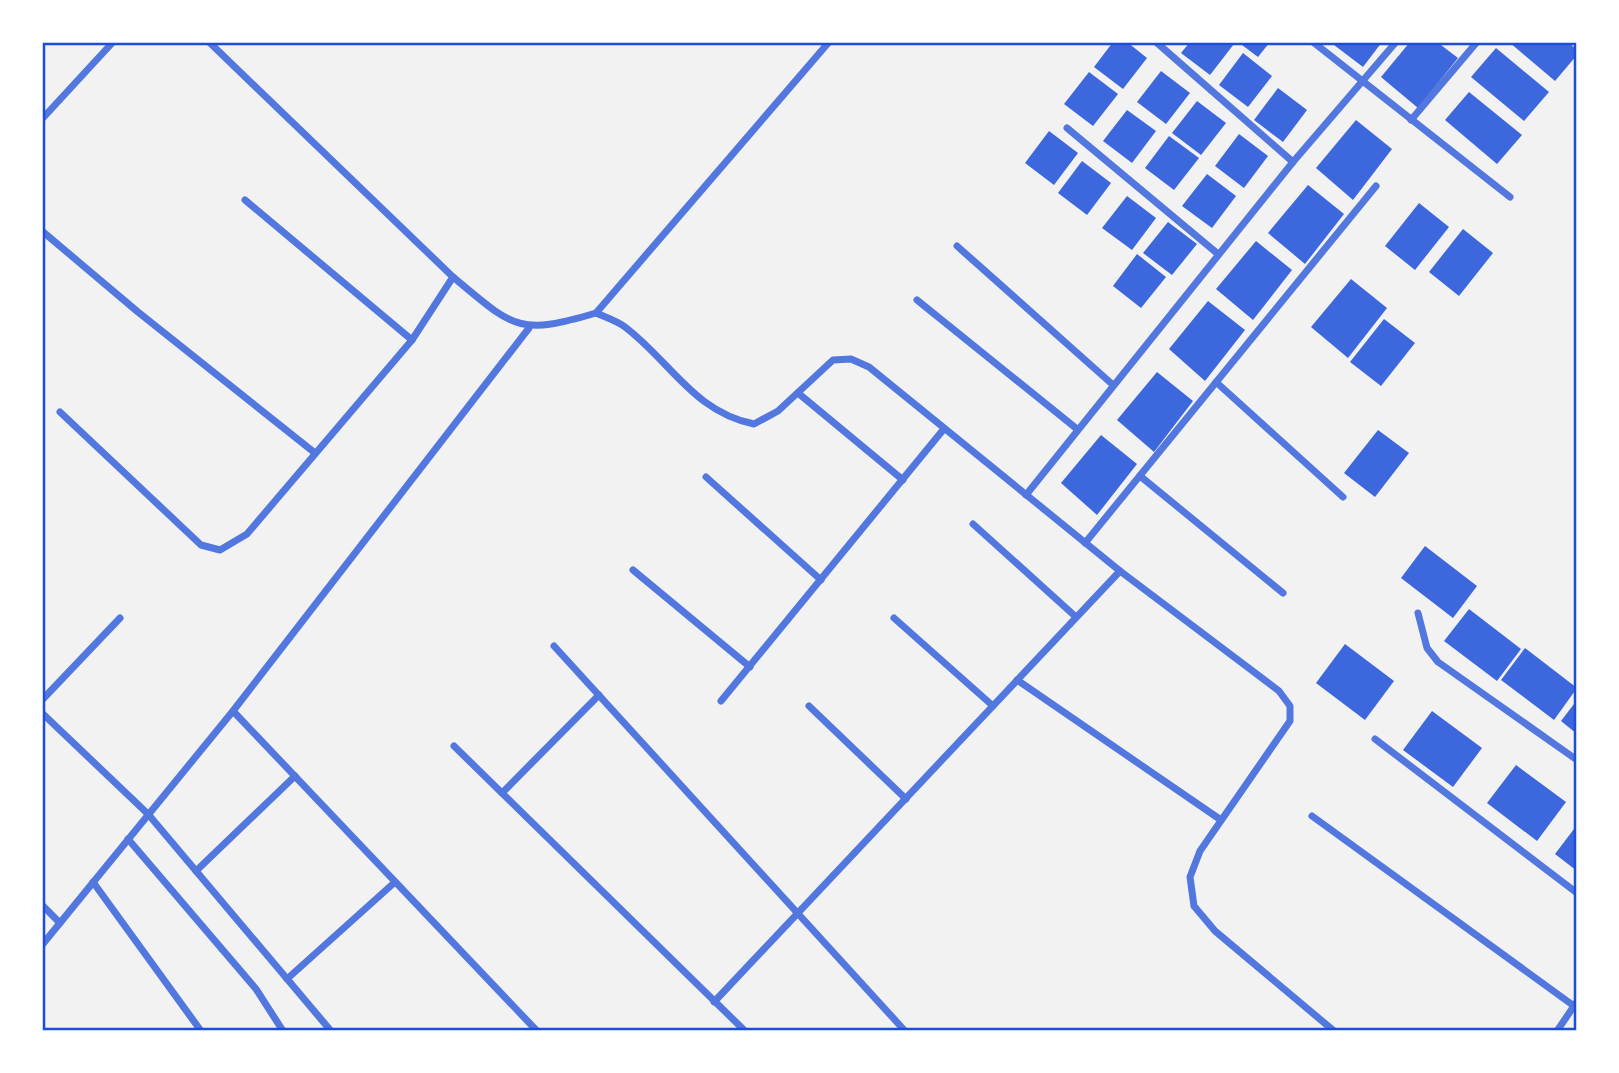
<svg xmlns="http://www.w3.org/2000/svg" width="1619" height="1073" font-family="'DejaVu Sans',sans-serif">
<rect width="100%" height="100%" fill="#f2f2f2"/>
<g fill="#3d67dc">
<polygon points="1113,42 1127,42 1147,58 1123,89 1094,67"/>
<polygon points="1190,42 1232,42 1234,44 1210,75 1181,53"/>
<polygon points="1238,42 1270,42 1258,57"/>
<polygon points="1336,42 1382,42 1363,67 1334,45"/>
<polygon points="1410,42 1437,42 1458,58 1418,108 1381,77"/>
<polygon points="1509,42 1568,42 1577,50 1577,55 1555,81"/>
<polygon points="1496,48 1549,92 1524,121 1471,77"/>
<polygon points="1243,53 1272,76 1248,107 1219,85"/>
<polygon points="1161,71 1190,93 1166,124 1137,102"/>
<polygon points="1089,72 1118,94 1093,126 1064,104"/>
<polygon points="1278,88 1307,110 1283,142 1254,120"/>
<polygon points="1469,92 1522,135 1497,164 1445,120"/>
<polygon points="1197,101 1226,123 1201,155 1172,133"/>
<polygon points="1127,110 1156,131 1132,163 1103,141"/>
<polygon points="1356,120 1392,149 1353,200 1316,168"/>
<polygon points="1049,131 1078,153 1054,185 1025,163"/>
<polygon points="1239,134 1268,156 1244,188 1215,166"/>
<polygon points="1169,136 1199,158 1174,190 1145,168"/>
<polygon points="1082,161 1111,183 1087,215 1058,193"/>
<polygon points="1207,174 1236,196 1212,228 1182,206"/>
<polygon points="1308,185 1344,214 1305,264 1268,233"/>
<polygon points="1127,196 1156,218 1132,250 1102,228"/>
<polygon points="1419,203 1449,227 1415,270 1385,246"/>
<polygon points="1168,222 1197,244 1172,275 1143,253"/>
<polygon points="1463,229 1493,253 1459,296 1429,272"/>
<polygon points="1256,241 1292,270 1253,320 1216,289"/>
<polygon points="1137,254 1166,277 1141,308 1113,286"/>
<polygon points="1351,279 1387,308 1348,358 1311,327"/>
<polygon points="1208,301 1245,330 1205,381 1169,349"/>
<polygon points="1384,319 1415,343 1381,386 1350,362"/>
<polygon points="1157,372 1193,401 1154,452 1117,420"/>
<polygon points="1378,430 1409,453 1375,497 1344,473"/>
<polygon points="1101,435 1137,464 1097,515 1061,483"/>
<polygon points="1425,546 1477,586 1453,618 1401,578"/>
<polygon points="1469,609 1521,649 1497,681 1444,641"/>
<polygon points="1345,644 1394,681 1365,720 1316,683"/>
<polygon points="1525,648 1577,688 1554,720 1501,680"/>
<polygon points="1577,700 1577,734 1561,721"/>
<polygon points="1432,711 1482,748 1453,787 1403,750"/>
<polygon points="1516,765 1566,802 1537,841 1487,803"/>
<polygon points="1577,825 1577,871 1555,854"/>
</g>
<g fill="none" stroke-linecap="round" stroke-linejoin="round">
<g stroke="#5277de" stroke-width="7">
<path d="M209,42L453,277C514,328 518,336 596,313C605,317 617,321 625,327C671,362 694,412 754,424L778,411L833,360L851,359L869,367L1120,571L1279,691L1290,706V721L1200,851L1190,877L1194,906L1215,931L1334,1031"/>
<polyline points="1156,42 1293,162"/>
<polyline points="1313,42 1510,197"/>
<polyline points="42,119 113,42"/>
<polyline points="1411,120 1477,42"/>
<polyline points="1067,128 1218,254"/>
<polyline points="245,200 412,340"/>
<polyline points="42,231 138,312 315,453"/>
<polyline points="957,246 1112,384"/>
<polyline points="917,300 1077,429"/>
<polyline points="596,313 829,42"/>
<polyline points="1216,382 1343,497"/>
<polyline points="798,393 903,480"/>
<polyline points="60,412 201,545 220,550 247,534 412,340 453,277"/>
<polyline points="1140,476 1283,593"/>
<polyline points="706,477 821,580"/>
<polyline points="1026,495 1293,162 1396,42"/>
<polyline points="973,524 1076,617"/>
<polyline points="1085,543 1376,186"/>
<polyline points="633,570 750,667"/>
<polyline points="1418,613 1427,648 1438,662 1577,760"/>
<polyline points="894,618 993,706"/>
<polyline points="554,646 905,1031"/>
<polyline points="1017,680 1221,820"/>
<polyline points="42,700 120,618"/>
<polyline points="721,701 943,430"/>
<polyline points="809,706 906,799"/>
<polyline points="233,711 537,1031"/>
<polyline points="42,713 148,814 331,1031"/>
<polyline points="1375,739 1577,893"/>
<polyline points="454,746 745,1031"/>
<polyline points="502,793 599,695"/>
<polyline points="1312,816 1574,1006"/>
<polyline points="128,839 256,989 283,1031"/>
<polyline points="196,871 295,776"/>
<polyline points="93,882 201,1031"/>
<polyline points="42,905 60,923"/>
<polyline points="42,945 233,711 529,328"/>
<polyline points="287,979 395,882"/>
<polyline points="714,1002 1120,571"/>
<polyline points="1557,1031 1576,1003"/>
</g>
</g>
<rect width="1619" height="1073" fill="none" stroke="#ffffff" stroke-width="88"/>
<rect x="44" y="44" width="1531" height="985" fill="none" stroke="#1d4ed8" stroke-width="2.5"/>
</svg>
